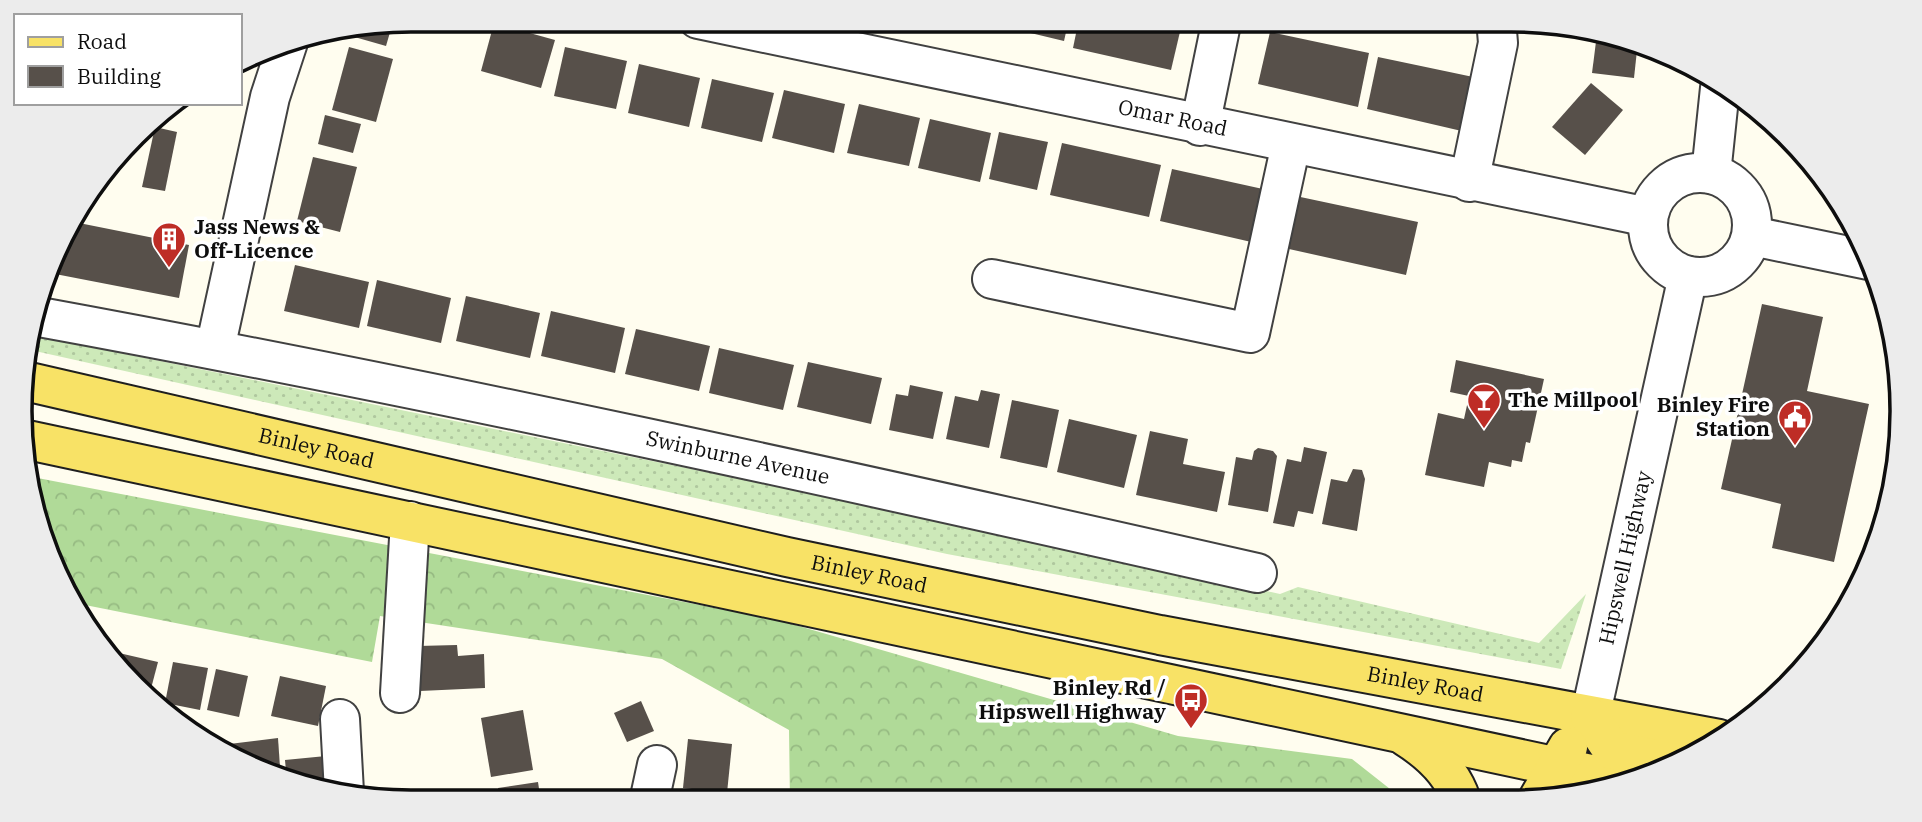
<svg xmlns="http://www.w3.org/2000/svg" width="1922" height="822" font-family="'IBM Plex Serif',serif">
<defs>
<pattern id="grass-dots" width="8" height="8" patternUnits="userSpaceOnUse" patternTransform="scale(1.75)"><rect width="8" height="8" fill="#cde9b9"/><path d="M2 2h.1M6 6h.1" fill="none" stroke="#afc79e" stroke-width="1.8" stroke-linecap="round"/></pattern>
<pattern id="forest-crowns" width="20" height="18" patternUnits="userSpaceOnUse" patternTransform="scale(1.75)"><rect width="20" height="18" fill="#b0da98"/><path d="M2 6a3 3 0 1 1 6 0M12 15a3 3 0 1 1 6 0" fill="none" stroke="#96ba82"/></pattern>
</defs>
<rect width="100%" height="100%" fill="#fffdef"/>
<polygon fill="url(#grass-dots)" points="27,334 716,474 1280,594 1298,587 1539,643 1586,594 1561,669 947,554 26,349"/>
<polygon fill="url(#forest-crowns)" points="27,476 778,620 1178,736 1352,759 1404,800 790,802 789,730 662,659 380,616 372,662 70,602"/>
<g fill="#57504a">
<polygon points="973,19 1069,19 1064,41"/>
<polygon points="1079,19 1183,19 1171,70 1073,48"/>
<polygon points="393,22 386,46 351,36 353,29"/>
<polygon points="494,23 555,40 541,88 481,71"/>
<polygon points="1270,32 1369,53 1358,107 1258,84"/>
<polygon points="1597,34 1638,41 1634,78 1592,73"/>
<polygon points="349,47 393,59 376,122 332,110"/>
<polygon points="565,47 627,61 616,109 554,96"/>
<polygon points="1378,57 1478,78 1466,132 1367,109"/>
<polygon points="639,64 700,78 689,127 628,113"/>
<polygon points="712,79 774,93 762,142 701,128"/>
<polygon points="1591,83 1623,110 1585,155 1552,127"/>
<polygon points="784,90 845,104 834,153 772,138"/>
<polygon points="859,104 920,118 909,166 847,153"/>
<polygon points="325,115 361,124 353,153 318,144"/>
<polygon points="930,119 991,133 980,182 918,168"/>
<polygon points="155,127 177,132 165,191 142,187"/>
<polygon points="999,132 1048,142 1037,190 989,179"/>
<polygon points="1062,143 1161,165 1149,217 1050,195"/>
<polygon points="313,157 357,167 340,232 297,221"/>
<polygon points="1172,169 1272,191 1260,244 1160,221"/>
<polygon points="1291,195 1418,222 1406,275 1280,247"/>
<polygon points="69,221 189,245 179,298 50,273"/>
<polygon points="295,265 369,282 359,328 284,311"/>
<polygon points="377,280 451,298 441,343 367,326"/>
<polygon points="466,296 540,313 530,358 456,341"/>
<polygon points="1762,304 1823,317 1807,391 1869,404 1834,562 1772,548 1781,504 1721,489"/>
<polygon points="551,311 625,328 615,373 541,356"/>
<polygon points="636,329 710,346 699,391 625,374"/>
<polygon points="719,348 794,365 783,410 709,393"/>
<polygon points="1456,360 1544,379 1530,443 1526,442 1522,462 1512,460 1511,467 1489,462 1484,487 1425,475 1438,413 1464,419 1469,396 1450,392"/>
<polygon points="808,362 882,378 871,424 797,407"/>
<polygon points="910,385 943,392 933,439 889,430 896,394 908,396"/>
<polygon points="981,390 1000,394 989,448 946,439 955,396 978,401"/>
<polygon points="1012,400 1059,410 1047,468 1000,458"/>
<polygon points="1069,419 1137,435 1124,488 1057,472"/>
<polygon points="1150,431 1188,439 1183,464 1225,472 1217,512 1136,495"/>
<polygon points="1304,447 1327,452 1313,514 1298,511 1294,527 1273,523 1287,459 1301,462"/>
<polygon points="1258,448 1273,451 1277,456 1268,512 1228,505 1236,457 1252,460 1254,451"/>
<polygon points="1353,469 1362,470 1365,479 1357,531 1322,524 1331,479 1347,482"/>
<polygon points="83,620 99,624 96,637 90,629"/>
<polygon points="457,645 458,656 484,654 485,688 420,691 418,646"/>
<polygon points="119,653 158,662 148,700 117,662"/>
<polygon points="173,662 208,668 200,710 165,703"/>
<polygon points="216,669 248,676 239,717 207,710"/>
<polygon points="280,676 326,686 318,726 271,716"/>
<polygon points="641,701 654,731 627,742 614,713"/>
<polygon points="523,710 533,770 491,777 481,718"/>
<polygon points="278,738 280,767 261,768 221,745"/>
<polygon points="688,739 732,744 727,793 683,788"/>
<polygon points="326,756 329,789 287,782 285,760"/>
<polygon points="538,782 541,802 500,802 498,788"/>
</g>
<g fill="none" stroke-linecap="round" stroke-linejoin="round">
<g stroke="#414141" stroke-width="42">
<g id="minor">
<path id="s1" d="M698,19L1648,217"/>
<polyline points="1200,126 1222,19"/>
<circle cx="1700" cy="225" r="52"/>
<polyline points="1711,174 1720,88"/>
<polyline points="1469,182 1498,43 1496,19"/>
<polyline points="1752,236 1868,260"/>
<polyline points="992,279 1250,333 1291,144"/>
<path id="s2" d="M34,316C444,391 851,481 1257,573"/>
<polyline points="215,349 270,97 289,39"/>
<polyline points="400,693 410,521"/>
<path id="s3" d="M1590,717L1688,276"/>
<polyline points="340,719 344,792"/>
<polyline points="649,802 657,765"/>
</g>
</g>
<g stroke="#1f1f1f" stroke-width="42">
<g id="major">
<path id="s4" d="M25,381L787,557L1160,635L1719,739"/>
<polyline points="23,439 1624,781"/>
<polyline points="1590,717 1612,750 1680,764"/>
<path d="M1406,737C1430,752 1452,772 1461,800"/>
<polyline points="1538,799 1568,747"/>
</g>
</g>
<use href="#minor" stroke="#fff" stroke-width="38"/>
<use href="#major" stroke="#f8e266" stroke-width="38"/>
</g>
<defs>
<g id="building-pin" transform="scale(1.75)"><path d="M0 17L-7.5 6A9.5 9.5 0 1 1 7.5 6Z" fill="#be2d26" stroke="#fff"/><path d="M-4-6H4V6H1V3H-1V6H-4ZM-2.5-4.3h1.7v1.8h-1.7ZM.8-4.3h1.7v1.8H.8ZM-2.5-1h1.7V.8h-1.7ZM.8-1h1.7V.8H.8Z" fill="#fff"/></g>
<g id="bar-pin" transform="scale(1.75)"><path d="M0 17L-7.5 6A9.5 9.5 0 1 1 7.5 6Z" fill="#be2d26" stroke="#fff"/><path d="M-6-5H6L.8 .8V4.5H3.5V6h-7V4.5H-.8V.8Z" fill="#fff"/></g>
<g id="civic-pin" transform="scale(1.75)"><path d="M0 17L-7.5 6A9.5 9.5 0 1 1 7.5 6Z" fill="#be2d26" stroke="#fff"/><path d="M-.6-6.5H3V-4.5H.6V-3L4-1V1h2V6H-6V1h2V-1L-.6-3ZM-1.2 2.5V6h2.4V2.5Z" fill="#fff"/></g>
<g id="bus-pin" transform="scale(1.75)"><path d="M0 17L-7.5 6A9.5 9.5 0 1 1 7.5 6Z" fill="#be2d26" stroke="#fff"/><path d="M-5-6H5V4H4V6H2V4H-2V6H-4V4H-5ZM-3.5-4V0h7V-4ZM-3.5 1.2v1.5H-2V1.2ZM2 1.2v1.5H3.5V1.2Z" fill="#fff"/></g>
</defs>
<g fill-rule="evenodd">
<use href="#building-pin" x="169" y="239"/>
<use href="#bar-pin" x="1484" y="400"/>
<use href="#civic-pin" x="1795" y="417"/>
<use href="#bus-pin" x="1191" y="700"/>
</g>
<g text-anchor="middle" stroke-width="7" stroke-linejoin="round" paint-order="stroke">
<g font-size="21" fill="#0e0e0e" stroke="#fff">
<text dy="7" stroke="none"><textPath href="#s1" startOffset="485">Omar Road</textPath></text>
<text dy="7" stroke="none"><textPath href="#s4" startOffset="299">Binley Road</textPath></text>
<text dy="7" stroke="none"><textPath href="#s2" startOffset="718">Swinburne Avenue</textPath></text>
<text dy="7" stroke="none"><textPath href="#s3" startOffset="163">Hipswell Highway</textPath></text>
<text dy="7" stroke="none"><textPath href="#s4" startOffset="866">Binley Road</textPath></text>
<text dy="7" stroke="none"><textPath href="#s4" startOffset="1433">Binley Road</textPath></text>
</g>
<g font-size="21" font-weight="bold" fill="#0e0e0e" stroke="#fff" text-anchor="start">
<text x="194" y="234">Jass News &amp;<tspan x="194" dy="24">Off-Licence</tspan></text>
<text x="1508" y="407">The Millpool</text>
<text x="1770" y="412" text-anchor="end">Binley Fire<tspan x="1770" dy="24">Station</tspan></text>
<text x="1166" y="695" text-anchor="end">Binley Rd /<tspan x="1166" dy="24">Hipswell Highway</tspan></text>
</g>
</g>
<path d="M0 0H1922V822H0ZM411 32H1511A379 379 0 0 1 1890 411V411A379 379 0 0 1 1511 790H411A379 379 0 0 1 32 411V411A379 379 0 0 1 411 32Z" fill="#ececec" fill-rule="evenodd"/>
<path fill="none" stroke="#0e0e0e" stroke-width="3.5" d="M411 32H1511A379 379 0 0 1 1890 411V411A379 379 0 0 1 1511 790H411A379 379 0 0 1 32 411V411A379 379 0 0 1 411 32Z"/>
<rect x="14" y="14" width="228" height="91" fill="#ffffff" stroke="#9f9f9f" stroke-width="2"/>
<rect x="28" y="37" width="35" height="10" fill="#f8e266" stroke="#9f9f9f" stroke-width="2"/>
<text x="77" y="49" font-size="21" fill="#0e0e0e">Road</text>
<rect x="28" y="66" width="35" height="21" fill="#57504a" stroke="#9f9f9f" stroke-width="2"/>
<text x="77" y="84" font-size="21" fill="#0e0e0e">Building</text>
</svg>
